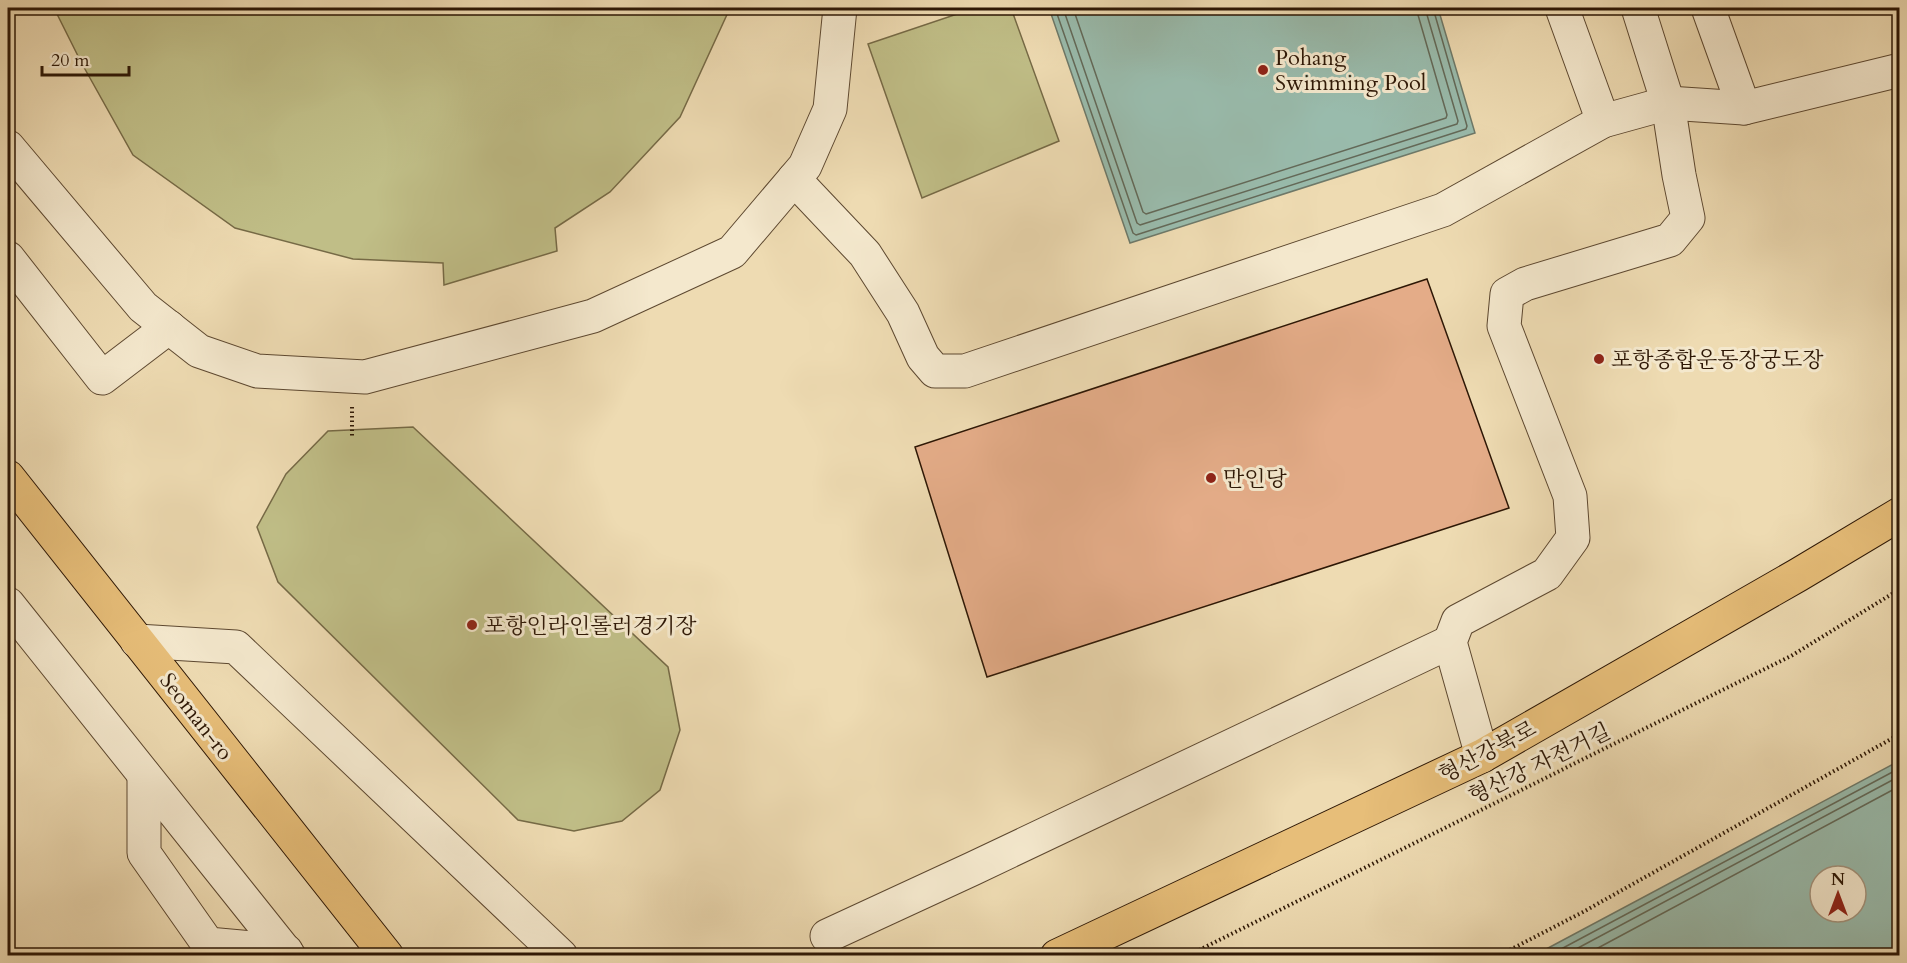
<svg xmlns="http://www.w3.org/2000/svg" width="1907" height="963" font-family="Cardo,'Noto Serif KR',serif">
<rect width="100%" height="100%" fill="#eedbb2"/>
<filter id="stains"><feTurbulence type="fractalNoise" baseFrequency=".00333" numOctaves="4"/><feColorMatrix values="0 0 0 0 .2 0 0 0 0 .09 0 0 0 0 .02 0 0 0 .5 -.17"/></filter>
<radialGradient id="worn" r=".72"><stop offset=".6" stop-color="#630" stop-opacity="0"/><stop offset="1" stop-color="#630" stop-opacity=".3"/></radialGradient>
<g fill="#c0be87" stroke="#766a46" stroke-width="1.5">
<polygon points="54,8 730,8 680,117 610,192 555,228 557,251 444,285 443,263 353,259 235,228 133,155 81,62"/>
<polygon points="975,8 1011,8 1059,141 922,198 868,44"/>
<polygon points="413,427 668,667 680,730 660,790 622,821 574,831 518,820 278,582 257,527 286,474 328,431"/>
</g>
<g fill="#99bbac" stroke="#6e7969" stroke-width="1.5" fill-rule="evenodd">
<polygon points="1049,8 1438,8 1475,133 1130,243"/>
<path d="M1899,761V955H1535ZM1820,876H1856V912H1820Z"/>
</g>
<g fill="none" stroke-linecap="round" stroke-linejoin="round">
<g stroke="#636958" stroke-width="1.5">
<polyline points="1055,8 1133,233 1136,235 1466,129 1467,126 1433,8"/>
<polyline points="1063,8 1137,223 1140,225 1457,124 1458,121 1425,8"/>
<polyline points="1073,8 1143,212 1146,214 1446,118 1447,115 1416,8"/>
<polyline points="1548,956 1900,768"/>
<polyline points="1563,956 1900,776"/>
<polyline points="1583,956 1900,786"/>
</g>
</g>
<polygon fill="#e4ac88" stroke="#2d1705" stroke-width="1.5" points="1427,279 1509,508 987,677 915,447"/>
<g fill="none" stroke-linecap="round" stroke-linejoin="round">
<g stroke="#5d4830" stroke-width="35">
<g id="minor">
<polyline points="1562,8 1603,121"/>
<polyline points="1708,8 1744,108"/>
<polyline points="8,147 143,307 199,351 257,371 365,377 593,316 732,252 805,166 830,109 840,8"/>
<polyline points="794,179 865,254 903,313 923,357 935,371 965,371 1443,210 1603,121 1668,103 1744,108 1900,70"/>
<polyline points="8,258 102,378 169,327"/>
<polyline points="8,604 289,956"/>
<polyline points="137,641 236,647 561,956"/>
<polyline points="1482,756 1450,642 1458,621 1547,574 1573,538 1570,496 1504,326 1507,294 1525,284 1670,240 1688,218 1679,175 1668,103 1638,8"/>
<polyline points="144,775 144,853 208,944 286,951"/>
<polyline points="827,936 972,869 1450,642"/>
</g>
</g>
<g stroke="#2d1705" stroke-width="35">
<g id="major">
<polyline points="8,477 387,956"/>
<polyline points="1057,956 1482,756 1798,575 1900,514"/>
</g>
</g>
<g stroke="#2d1705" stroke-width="4" stroke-dasharray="1.5 3" stroke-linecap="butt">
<polyline points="352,407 352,436"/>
<polyline points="1187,956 1791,656 1900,589"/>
<polyline points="1498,956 1583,912 1900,734"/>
</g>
<use href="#minor" stroke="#f4e8cd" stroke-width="33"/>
<use href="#major" stroke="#e7be79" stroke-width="33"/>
</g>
<g fill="#8f2418" stroke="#f4e8cd" stroke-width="2">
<circle cx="1263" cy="70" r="6"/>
<circle cx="1599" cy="359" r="6"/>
<circle cx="1211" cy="478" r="6"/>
<circle cx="472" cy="625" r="6"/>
</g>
<g text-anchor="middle" stroke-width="6" stroke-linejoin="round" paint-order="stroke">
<g font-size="22" fill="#2d1705" stroke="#f4e8cd" text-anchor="start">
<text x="1275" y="65">Pohang<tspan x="1275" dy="25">Swimming Pool</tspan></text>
<text x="1611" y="367">포항종합운동장궁도장</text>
<text x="1223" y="486">만인당</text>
<text x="484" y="633">포항인라인롤러경기장</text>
</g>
<g font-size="22" fill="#2d1705" stroke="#f4e8cd">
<text transform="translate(197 716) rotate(52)" y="8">Seoman-ro</text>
<text transform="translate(1487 751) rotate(-28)" y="8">형산강북로</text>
<text transform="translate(1539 763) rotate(-26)" y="8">형산강 자전거길</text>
</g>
</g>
<rect width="1907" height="963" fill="none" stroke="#eedbb2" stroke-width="30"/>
<rect x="9" y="9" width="1889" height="945" fill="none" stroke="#2d1705" stroke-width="3"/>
<rect x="15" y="15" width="1877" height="933" fill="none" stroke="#2d1705" stroke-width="1.5"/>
<g transform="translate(1838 894)"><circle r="28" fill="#f4e8cd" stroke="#a4947d" stroke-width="1.5"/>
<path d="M0-4.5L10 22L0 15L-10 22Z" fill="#8f2418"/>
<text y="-9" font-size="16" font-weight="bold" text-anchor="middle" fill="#2d1705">N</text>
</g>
<path d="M42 66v9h87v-9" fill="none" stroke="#2d1705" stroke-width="3"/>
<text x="51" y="66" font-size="18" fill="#2d1705" stroke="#f4e8cd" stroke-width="4.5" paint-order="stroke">20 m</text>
<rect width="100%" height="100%" filter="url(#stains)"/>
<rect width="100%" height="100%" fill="url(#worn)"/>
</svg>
